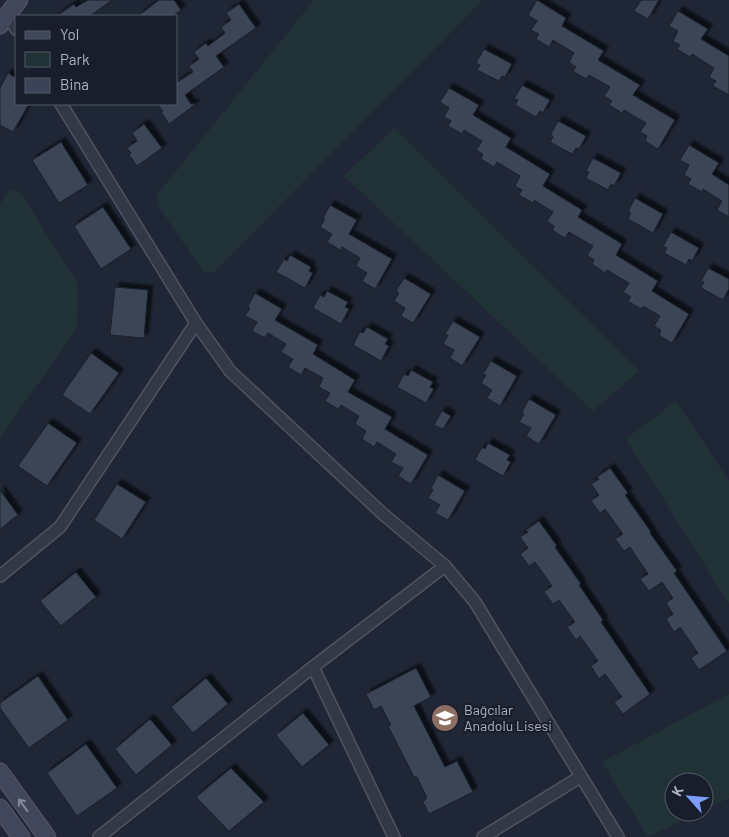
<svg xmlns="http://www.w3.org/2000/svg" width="729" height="837" font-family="Barlow,sans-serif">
<defs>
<filter id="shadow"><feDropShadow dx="4.5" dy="-4.5" stdDeviation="1" flood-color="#0009"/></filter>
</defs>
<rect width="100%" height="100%" fill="#1f2636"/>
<g fill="#213237">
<polygon points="314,0 483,0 214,272 203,272 159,207 156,196"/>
<polygon points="394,128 639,371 593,411 344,176"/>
<polygon points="12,190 18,191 22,195 78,284 77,328 0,438 0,204 6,194"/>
<polygon points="676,401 729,481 729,604 626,439"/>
<polygon points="729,694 729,798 704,810 704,782 674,782 674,812 700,812 648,837 602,762"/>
</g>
<g fill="#3b4457" stroke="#1a202d" filter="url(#shadow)">
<polygon points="88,0 112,0 90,16 57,16 74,4 76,7"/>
<polygon points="159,0 174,0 181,10 173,16 138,16"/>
<polygon points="537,0 566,18 562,26 604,51 598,60 640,85 633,95 675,120 658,149 645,141 647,136 640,132 646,123 624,110 622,113 609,105 612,101 604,96 610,87 589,75 586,79 573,71 576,67 569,62 574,53 553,40 549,47 536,39 539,34 531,30 537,21 528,15"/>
<polygon points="641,0 659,0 648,19 634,11"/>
<polygon points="239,4 256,28 216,56 224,67 185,95 191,104 196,104 169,124 161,112 163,111 157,104 176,104 176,83 193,72 189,66 199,59 194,52 206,43 208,46 225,33 221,27 231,20 226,13"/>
<polygon points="678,11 708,29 701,39 729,56 729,95 713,86 716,81 709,77 714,68 692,54 690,57 677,49 680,45 673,41 678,31 669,26"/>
<polygon points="484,49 512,64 505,77 502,76 499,81 477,70 480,65 476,63"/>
<polygon points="8,73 16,78 16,104 29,104 13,132 0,125 0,88"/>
<polygon points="522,85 550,100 543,113 540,111 536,117 515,105 518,100 514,99"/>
<polygon points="449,88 479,105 473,115 511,138 506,147 550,174 543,186 582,210 578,217 622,244 616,255 658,281 652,291 689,314 672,343 659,335 661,330 654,326 660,316 643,306 641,309 628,301 631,297 623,292 629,283 607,270 605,273 592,264 594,260 587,255 593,246 569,232 565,238 552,230 554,226 547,221 553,212 534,200 533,203 519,195 522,190 515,186 520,176 497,162 494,167 481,159 483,154 476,150 482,141 464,130 462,134 448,126 451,121 444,117 449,108 440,102"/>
<polygon points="558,121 586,136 579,149 576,148 572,154 550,142 553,137 551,134"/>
<polygon points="144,124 162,148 137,166 129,155 131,153 127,148 137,141 132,133"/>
<polygon points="61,142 88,185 59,203 32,160"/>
<polygon points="689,145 719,163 712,174 729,185 729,217 717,210 722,201 703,189 702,192 688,184 691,179 684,175 689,165 680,160"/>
<polygon points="593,158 621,173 614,186 611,184 608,190 586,178 589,172 586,171"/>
<polygon points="635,198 663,214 653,233 628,219 631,213 628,212"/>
<polygon points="330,205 357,220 349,234 392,259 375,289 362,281 367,273 356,266 360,258 342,247 340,250 327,242 332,234 320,227 325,219 323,218"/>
<polygon points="103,207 131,249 101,269 74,226"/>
<polygon points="671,232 699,248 692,261 689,259 686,265 664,253 667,248 663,246"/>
<polygon points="290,255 311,267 309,271 313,273 305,288 276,272 284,259 287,261"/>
<polygon points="708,268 729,279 729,289 723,300 701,288 704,282 701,281"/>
<polygon points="404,278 431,294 413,323 401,316 405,308 394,301 399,293 396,291"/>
<polygon points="115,287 148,290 144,338 110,335"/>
<polygon points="327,291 348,302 345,307 349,309 341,324 313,308 320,295 324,297"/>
<polygon points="255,293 282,309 275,320 318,345 313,354 355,380 348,392 392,417 385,429 428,455 411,484 398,476 403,468 391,462 396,454 377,442 374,447 362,439 366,431 355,424 359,416 341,405 338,409 325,401 330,393 319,387 323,378 305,368 301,375 288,367 293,359 281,352 286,344 268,333 265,338 252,331 257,322 245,316 250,308 248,306"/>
<polygon points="453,321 480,337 462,366 450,358 454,350 443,344 448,335 445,334"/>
<polygon points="367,327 388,339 385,344 389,346 381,361 353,345 360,332 363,333"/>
<polygon points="91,353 119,373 90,414 62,395"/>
<polygon points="491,361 517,376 500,406 487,398 492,390 481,383 486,375 483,374"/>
<polygon points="411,370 433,382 430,387 434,389 426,403 397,387 404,374 408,376"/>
<polygon points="529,399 556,415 539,444 526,436 531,428 519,422 524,414 522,412"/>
<polygon points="442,411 451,416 443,429 434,425"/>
<polygon points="48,423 77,443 47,486 18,466"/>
<polygon points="488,443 510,455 507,460 511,462 503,476 475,460 482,447 485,449"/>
<polygon points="610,468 628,493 625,495 651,532 650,533 677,571 674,573 727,651 699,670 691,658 698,653 680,627 674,632 666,619 673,614 666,603 673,598 662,582 649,591 640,579 648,574 630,547 624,551 615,539 623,534 605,509 600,513 591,501 599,495 591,484 599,479 597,477"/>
<polygon points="438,475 465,491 448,520 435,513 440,505 428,498 433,490 431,488"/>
<polygon points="117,484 146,502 122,539 94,520"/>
<polygon points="0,490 18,515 0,529"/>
<polygon points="539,521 557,546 555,547 581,584 579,585 603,620 601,622 650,694 623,714 614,702 622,697 605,674 599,679 591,666 598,661 580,636 576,640 567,627 575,622 559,600 553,604 544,592 552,586 535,562 529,566 520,554 528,548 520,537 528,532 526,530"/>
<polygon points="76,572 96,597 61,626 40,601"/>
<polygon points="416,668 431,697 414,706 445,767 457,761 473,792 429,814 423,802 427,798 417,777 414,777 388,726 391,725 381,706 374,710 366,694"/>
<polygon points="38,676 68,720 29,748 0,708 0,703"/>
<polygon points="206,678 228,704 193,733 171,707"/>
<polygon points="303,713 329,745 302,767 276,735"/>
<polygon points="150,719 172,745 136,775 115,749"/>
<polygon points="86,744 117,788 77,816 47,773"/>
<polygon points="231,768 264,802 229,831 196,797"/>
</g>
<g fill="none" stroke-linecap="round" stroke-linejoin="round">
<g stroke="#4d5362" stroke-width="14">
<g id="street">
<polyline points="8,15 16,29"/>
<polyline points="61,104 196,323 230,371 383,514 445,566 475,602 618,837"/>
<polyline points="0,576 60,527 196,323"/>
<polyline points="313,667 394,837"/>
<polyline points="99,837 313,667 445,566"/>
<polyline points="483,837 580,777"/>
</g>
</g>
<g stroke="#4d5362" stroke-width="19">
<g id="secondary">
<polyline points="0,25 19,0"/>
<polyline points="0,772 47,837"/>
<polyline points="0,808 21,837"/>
</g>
</g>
<use href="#street" stroke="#333847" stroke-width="11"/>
<use href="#secondary" stroke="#40475a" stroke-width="16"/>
</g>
<defs><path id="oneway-shaft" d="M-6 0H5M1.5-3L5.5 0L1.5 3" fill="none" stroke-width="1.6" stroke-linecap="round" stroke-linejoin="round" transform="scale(1.25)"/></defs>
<use stroke="#81889a" href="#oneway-shaft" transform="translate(23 805) rotate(-126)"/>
<defs>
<g id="school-disc" transform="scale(1.4375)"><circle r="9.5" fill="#8d6e63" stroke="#181e2b"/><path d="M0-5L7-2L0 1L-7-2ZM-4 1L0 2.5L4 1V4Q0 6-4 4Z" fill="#fff"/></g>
</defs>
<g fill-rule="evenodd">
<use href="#school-disc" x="445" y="718"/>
</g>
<g text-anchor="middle" stroke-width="4" stroke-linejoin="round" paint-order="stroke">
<g font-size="14" fill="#acb3c4" stroke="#181e2b" text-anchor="start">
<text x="464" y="715">Bağcılar<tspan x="464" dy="16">Anadolu Lisesi</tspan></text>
</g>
</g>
<rect x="15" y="15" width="162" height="90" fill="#181e2b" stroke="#535a68"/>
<rect x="25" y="31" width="25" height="8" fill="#40475a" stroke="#535a68"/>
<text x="60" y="40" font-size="15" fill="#acb3c4">Yol</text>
<rect x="25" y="52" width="25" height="15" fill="#213237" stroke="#535a68"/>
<text x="60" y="65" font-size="15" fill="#acb3c4">Park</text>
<rect x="25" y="78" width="25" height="15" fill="#3b4457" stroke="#535a68"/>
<text x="60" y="90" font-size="15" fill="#acb3c4">Bina</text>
<g transform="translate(689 797) rotate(297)"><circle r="24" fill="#181e2b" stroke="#535a68"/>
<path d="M0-4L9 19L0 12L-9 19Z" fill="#7d9df9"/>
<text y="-8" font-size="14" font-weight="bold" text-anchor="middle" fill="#acb3c4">K</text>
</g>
</svg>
